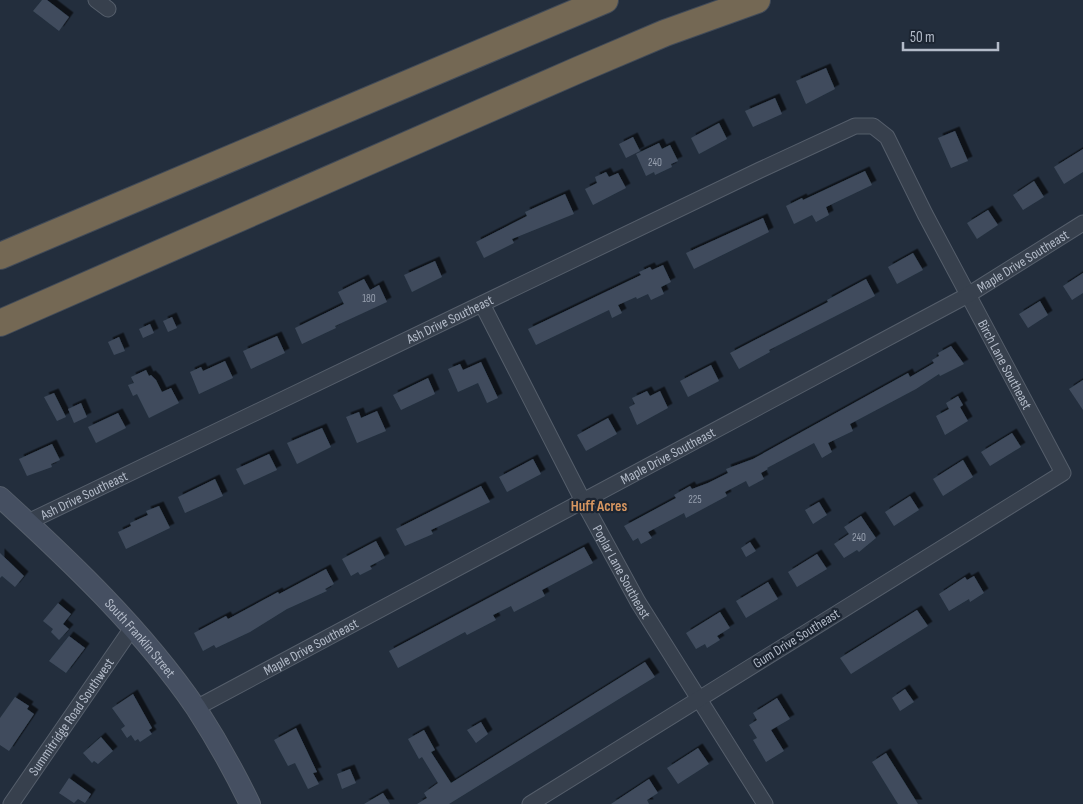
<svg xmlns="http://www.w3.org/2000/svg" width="1083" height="804" font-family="'Sofia Sans Condensed',sans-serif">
<defs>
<filter id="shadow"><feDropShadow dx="4.5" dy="-4.5" stdDeviation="0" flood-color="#0009"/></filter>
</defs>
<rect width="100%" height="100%" fill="#232e3d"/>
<g fill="#3f4c5d" filter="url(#shadow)">
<polygon points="42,0 47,0 69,17 59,31 33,11"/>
<polygon points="826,68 835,89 806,104 796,81"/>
<polygon points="775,98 782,114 753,127 745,111"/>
<polygon points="719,123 727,139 699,154 691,138"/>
<polygon points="955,131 968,161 951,168 938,138"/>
<polygon points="633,137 640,151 626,158 619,144"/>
<polygon points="659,143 662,149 670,145 678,161 671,164 672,167 655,175 654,172 646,176 636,154"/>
<polygon points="1083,149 1083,172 1064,184 1054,167"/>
<polygon points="865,171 872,185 826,207 829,215 816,222 812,215 794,224 786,206 802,198 803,200"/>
<polygon points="606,172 609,177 618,173 626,188 593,205 585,189 597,183 595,177"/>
<polygon points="1034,181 1044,197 1023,210 1013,195"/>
<polygon points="565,194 574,214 512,239 514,243 484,258 476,242 527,216 525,212"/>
<polygon points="988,210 998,225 977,239 967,223"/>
<polygon points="763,218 769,232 694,269 686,253"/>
<polygon points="913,253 923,270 897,284 888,267"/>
<polygon points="435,261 442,277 412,292 404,275"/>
<polygon points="663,265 671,282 661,287 664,294 651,300 648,294 637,299 636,297 618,305 622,313 612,318 609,310 536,345 528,329 641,275 639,272 650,267 652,270"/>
<polygon points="1083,273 1083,293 1072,300 1063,286"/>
<polygon points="364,279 370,290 379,285 387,302 335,326 336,328 302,344 295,328 344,304 338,292"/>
<polygon points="866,279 875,296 769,350 770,352 739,369 730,353 828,302 827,300"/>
<polygon points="1040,301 1048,315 1028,328 1019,314"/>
<polygon points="172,317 177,328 168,332 163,321"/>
<polygon points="150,324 154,333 143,338 139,329"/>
<polygon points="277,336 285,353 251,369 243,351"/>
<polygon points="119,337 125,351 114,355 108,342"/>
<polygon points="951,346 964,364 940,376 939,374 916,389 850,424 853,431 828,443 832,452 822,458 814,443 767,468 768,469 761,473 764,479 749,487 746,481 725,492 727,496 686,518 684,513 648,532 652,538 641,544 638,538 633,541 624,526 676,498 674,495 690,486 692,489 708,483 728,473 726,469 753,459 908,373 910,377 934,363 932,360 939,356 938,353"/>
<polygon points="225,361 233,378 199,394 190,372 201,367 203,371"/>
<polygon points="481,362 498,398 487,403 478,383 458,392 448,369 460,364 463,370"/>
<polygon points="711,365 719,381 688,397 680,381"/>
<polygon points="146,370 149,376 151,375 156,380 162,392 171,388 179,403 149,418 137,394 133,396 128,385 134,383 131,377"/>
<polygon points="428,378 435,394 401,410 393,395"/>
<polygon points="1083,380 1083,410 1069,389"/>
<polygon points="647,391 650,396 660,391 668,408 637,425 629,407 635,404 632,398"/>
<polygon points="54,393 66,417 57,421 44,397"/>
<polygon points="958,396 963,405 960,407 968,421 945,435 936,416 949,409 946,403"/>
<polygon points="81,403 87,417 74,423 68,409"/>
<polygon points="377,411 386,431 357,443 346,417 359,412 361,418"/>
<polygon points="118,413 126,428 96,443 88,427"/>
<polygon points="608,418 617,434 586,451 577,435"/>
<polygon points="322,428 331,447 297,464 287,443"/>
<polygon points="1012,433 1021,447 990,466 981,452"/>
<polygon points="52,444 60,460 51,464 52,467 27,476 19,459"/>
<polygon points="269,454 277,470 244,485 236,469"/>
<polygon points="533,459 541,474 507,492 499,477"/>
<polygon points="963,460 973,477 943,496 933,479"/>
<polygon points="215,479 223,496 185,513 178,497"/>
<polygon points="481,486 490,502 431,530 433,534 405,546 396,529"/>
<polygon points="910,496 919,510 894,526 885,512"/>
<polygon points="819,502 827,515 813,524 805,510"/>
<polygon points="159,506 170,528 126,549 118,532 131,526 130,523 148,515 146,511"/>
<polygon points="861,516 876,538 859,552 857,550 844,558 834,544 849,534 844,527"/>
<polygon points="376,541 385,558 370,566 372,569 360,575 358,572 351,576 342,559"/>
<polygon points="750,542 756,551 746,557 741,548"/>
<polygon points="584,547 593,563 542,590 545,596 514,612 511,606 493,615 496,620 467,635 465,632 398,668 389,651"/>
<polygon points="0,553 24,576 15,587 2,576 0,578"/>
<polygon points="817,554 827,569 797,587 788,572"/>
<polygon points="326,569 334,584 325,589 327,591 287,609 250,632 216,648 214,645 203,651 194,633 226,616 228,619 278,592 279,594"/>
<polygon points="974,576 984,593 970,602 969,599 949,611 939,594 965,577 967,580"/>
<polygon points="768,582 778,599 746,618 736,601"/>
<polygon points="58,603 71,614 63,624 69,629 59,640 51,632 53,629 43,621"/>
<polygon points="917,610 928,626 851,674 840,658"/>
<polygon points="720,612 730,628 717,636 720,640 707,648 705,644 696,649 686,633"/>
<polygon points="69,636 85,648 66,673 49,661"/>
<polygon points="645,662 655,677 619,699 449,804 417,804 427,798 424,793 438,783 422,757 419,759 408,739 424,730 435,750 431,752 451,783"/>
<polygon points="905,689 914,702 900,711 892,698"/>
<polygon points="133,694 152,728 149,730 152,734 140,742 138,739 135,741 131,735 127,738 121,729 125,726 112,708"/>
<polygon points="15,697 29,706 27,709 34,714 9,751 0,745 0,718"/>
<polygon points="777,698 790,719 771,730 784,751 766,762 753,740 757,738 749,725 757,720 753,713"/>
<polygon points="481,722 488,734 476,743 467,730"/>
<polygon points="296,728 317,772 313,773 319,784 308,789 295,763 288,766 274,740"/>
<polygon points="101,737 113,751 98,764 94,761 92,763 83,753"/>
<polygon points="698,748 709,764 678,784 667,768"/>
<polygon points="886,753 918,804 898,804 872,762"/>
<polygon points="350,769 356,783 342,789 337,774"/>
<polygon points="69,778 91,794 85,803 78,799 74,803 59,793"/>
<polygon points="649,779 658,793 647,800 649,804 611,804"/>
<polygon points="383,793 390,804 364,804"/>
</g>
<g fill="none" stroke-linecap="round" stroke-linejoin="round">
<g stroke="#555e6b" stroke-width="17">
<g id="minor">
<polyline points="96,0 108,9"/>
<path id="s1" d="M482,304L583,501L638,602L765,804"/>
<path id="s2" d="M28,522L760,170L855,126H873L887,137L925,214L1063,473L530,804"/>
<path id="s3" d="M196,708L968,295L1083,223"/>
<path id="s4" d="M11,804L132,628"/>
</g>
</g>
<g stroke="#555e6b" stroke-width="22">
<g id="secondary">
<path id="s5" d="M0,497C70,561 142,629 196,708C216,739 234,771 250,804"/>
</g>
</g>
<g stroke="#424b58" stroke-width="28">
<g id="motorway">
<polyline points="0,256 605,0"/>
<polyline points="0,323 578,70 665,33 757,0"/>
</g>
</g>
<use href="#minor" stroke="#37404d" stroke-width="15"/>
<use href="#secondary" stroke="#454f61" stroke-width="20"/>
<use href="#motorway" stroke="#746854" stroke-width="26"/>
</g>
<g text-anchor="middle" stroke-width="4.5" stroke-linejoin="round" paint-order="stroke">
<g font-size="11" fill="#969fae">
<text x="655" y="166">240</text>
<text x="369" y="302">180</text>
<text x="695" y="503">225</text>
<text x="859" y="541">240</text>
</g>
<g font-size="14" fill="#b3bbc9" stroke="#1c2532">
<text dy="5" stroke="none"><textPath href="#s3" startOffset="940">Maple Drive Southeast</textPath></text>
<text dy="5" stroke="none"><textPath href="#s2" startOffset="468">Ash Drive Southeast</textPath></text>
<text dy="5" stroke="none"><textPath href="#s2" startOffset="1209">Birch Lane Southeast</textPath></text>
<text dy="5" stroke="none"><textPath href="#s3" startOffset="535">Maple Drive Southeast</textPath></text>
<text dy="5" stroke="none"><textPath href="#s2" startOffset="62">Ash Drive Southeast</textPath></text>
<text dy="5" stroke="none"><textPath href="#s1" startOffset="302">Poplar Lane Southeast</textPath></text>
<text transform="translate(796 638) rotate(-32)" y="5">Gum Drive Southeast</text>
<text dy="5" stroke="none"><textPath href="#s5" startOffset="199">South Franklin Street</textPath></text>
<text dy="5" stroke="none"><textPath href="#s3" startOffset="130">Maple Drive Southeast</textPath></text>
<text dy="5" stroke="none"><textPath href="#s4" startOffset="106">Summitridge Road Southwest</textPath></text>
</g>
<g font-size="15" font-weight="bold" fill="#d79660" stroke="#1c2532">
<text x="599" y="511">Huff Acres</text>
</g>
</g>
<path d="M903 42v8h95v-8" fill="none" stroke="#b3bbc9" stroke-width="2.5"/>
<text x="910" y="42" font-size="15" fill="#b3bbc9" stroke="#1c2532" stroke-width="4" paint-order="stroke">50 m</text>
</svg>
